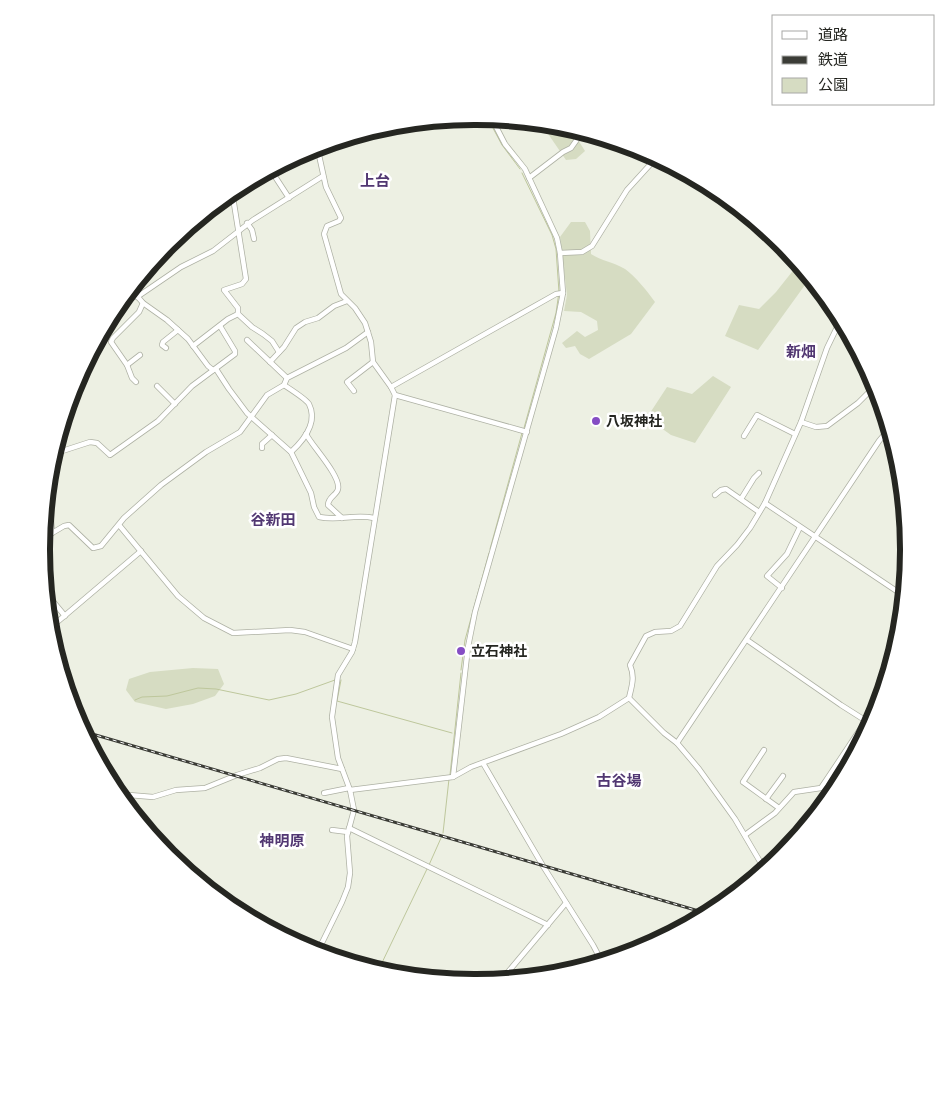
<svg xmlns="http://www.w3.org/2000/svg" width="950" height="1099" font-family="'Nunito Sans','Noto Sans JP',sans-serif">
<rect width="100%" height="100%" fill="#edf0e3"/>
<g fill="#d6dcc2">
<polygon points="540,122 560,124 575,129 573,132 585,151 576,159 566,160"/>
<path d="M571,222H585L590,231L591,254C601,261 614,262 625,269C636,277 647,291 655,302L631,334L589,359L580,354L575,346L566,348L562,343L577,331L585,337L598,330L597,321L581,312L564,311L567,295L560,237Z"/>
<polygon points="799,263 810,278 758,350 725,336 739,305 759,309 776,292"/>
<polygon points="713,376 731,387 695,443 671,435 650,420 650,413 667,387 692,394"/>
<polygon points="193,668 218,669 224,684 215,696 193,704 166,709 135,702 126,690 129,679 150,672"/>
</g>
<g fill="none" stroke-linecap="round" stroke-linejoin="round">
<g stroke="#bec79c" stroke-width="1">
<polyline points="487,117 502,145 520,169"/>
<polyline points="522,173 552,235 556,249 559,292 556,313 524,428"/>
<polyline points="490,549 522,433"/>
<polyline points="461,670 465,640 489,553"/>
<polyline points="341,680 337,701 452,733"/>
<polyline points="135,700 142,697 167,696 198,688 216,689 269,700 296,694 335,680"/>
<polyline points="450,775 461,673"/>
<polyline points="443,833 449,779"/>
<polyline points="429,865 441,838"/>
<polyline points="378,971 427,869"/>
</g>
<g stroke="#aeb1a4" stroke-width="6">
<g id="minor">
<polyline points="274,175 289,198"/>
<polyline points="529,178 563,152 571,148 583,131"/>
<polyline points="232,191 246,279 242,284 224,290 238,308 238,314"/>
<polyline points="247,223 252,230 254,239"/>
<polyline points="560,253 582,252 592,246 627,190 657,157"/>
<polyline points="131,289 143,303 167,320 188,339 208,366 213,370"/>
<polyline points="137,297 181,267 213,251 253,220 323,176"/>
<polyline points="247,340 287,378"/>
<polyline points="193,346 228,319 238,314 252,327 263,334 272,341 279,352"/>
<polyline points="166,348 162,345 163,342 178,330"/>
<polyline points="270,362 284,347 296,328 305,322 318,318 334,306 347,301"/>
<polyline points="127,365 140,355"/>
<path d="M216,369L229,389L247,413L291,452L311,493L314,507L319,517C338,521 355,514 374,518"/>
<polyline points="136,382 132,378 127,365 111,342 113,338 139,312 143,303"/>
<path d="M284,385C290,389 306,399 309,404C318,422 304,440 291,452"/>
<polyline points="157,386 175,404"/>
<polyline points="391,387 556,294 563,293"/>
<polyline points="354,391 347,382 373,362"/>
<polyline points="395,395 527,432"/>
<polyline points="801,422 816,427 827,426 858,403 876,385"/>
<polyline points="885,433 892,438"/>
<path d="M306,434C312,446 341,476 338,489C337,495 328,497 328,505L342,518"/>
<polyline points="744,436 757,415 795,434"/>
<polyline points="262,448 262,444 272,435"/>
<polyline points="53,454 90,442 97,443 110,455 158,421 192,386 235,354 235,351 220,326"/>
<polyline points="715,495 721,490 726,489 759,512"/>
<polyline points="46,499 50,504 52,533"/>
<polyline points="741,499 754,478 759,473"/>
<polyline points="765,503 904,596"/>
<polyline points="119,525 178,596 204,618 233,633 290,630 305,632 353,649"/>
<polyline points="42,539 64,526 69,525 93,548 101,546 124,518 161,485 206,452 240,432 267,395 284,385 287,378 346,348 368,332"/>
<polyline points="782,588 767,576 787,554 800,527"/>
<polyline points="46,593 65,616"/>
<polyline points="49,629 141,551"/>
<polyline points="747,640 841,705 871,724"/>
<polyline points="629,698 664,733 677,743 699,769 735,819 765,870"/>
<polyline points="677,743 879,441 889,429"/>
<polyline points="764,750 743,782 779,808"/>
<polyline points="483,763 543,866 593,945 602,962"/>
<polyline points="453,777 468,647 475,612 556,328 563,293 560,253 557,238 525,169 505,144 491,117"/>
<path d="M350,790L453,777L471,767L561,734L599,717L629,698C632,685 635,677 630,665L646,636L655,632L671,631L680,626L717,566L737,545L750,528L765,503L801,422L827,348L841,319"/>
<polyline points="324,793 349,788"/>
<polyline points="117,794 153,797 176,790 205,788 237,775 260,768 278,759 286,758 342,769"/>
<polyline points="766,799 783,776"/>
<polyline points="349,828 548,925"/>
<polyline points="332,830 348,832"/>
<polyline points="745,835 775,813 794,792 821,788 881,698"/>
<polyline points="317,953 342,902 348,887 350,873 347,836 354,810 350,790 338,758 332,717 338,675 352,652 355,642 395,395 391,387 373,362 371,342 365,323 355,308 341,294 324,234 327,226 339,221 341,218 326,187 317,146"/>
<polyline points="508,972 566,903"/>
<polyline points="408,977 417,975 421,978"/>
</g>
</g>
<use href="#minor" stroke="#fff" stroke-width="4.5"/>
<g stroke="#3b3c36" stroke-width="3">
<polyline id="rail" points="82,731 709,914"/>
</g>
<use href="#rail" stroke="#fff" stroke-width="1" stroke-dasharray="4" stroke-linecap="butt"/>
</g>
<g fill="#854dc4" stroke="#fff" stroke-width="2">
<circle cx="596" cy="421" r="5"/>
<circle cx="461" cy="651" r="5"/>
</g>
<g text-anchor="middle" stroke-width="5" stroke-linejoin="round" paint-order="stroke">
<g font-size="14" font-weight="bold" fill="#252621" stroke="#fff" text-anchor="start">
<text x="606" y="426">八坂神社</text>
<text x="471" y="656">立石神社</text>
</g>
<g font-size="15" font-weight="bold" fill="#513772" stroke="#fff">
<text x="375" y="186">上台</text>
<text x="801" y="357">新畑</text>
<text x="273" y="525">谷新田</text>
<text x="619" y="786">古谷場</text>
<text x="282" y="846">神明原</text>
</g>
</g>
<path d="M0 0H950V1099H0ZM474 125H476A424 424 0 0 1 900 549V550A424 424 0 0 1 476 974H474A424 424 0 0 1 50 550V549A424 424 0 0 1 474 125Z" fill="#fff" fill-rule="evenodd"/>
<path fill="none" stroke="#252621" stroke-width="6" d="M474 125H476A424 424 0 0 1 900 549V550A424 424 0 0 1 476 974H474A424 424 0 0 1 50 550V549A424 424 0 0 1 474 125Z"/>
<rect x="772" y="15" width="162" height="90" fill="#ffffff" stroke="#a8a8a6"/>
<rect x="782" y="31" width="25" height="8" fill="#ffffff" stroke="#a8a8a6"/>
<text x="818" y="40" font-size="15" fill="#252621">道路</text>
<rect x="782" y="56" width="25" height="8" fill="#3b3c36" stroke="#a8a8a6"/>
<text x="818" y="65" font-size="15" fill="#252621">鉄道</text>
<rect x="782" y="78" width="25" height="15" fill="#d6dcc2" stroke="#a8a8a6"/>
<text x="818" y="90" font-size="15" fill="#252621">公園</text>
</svg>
